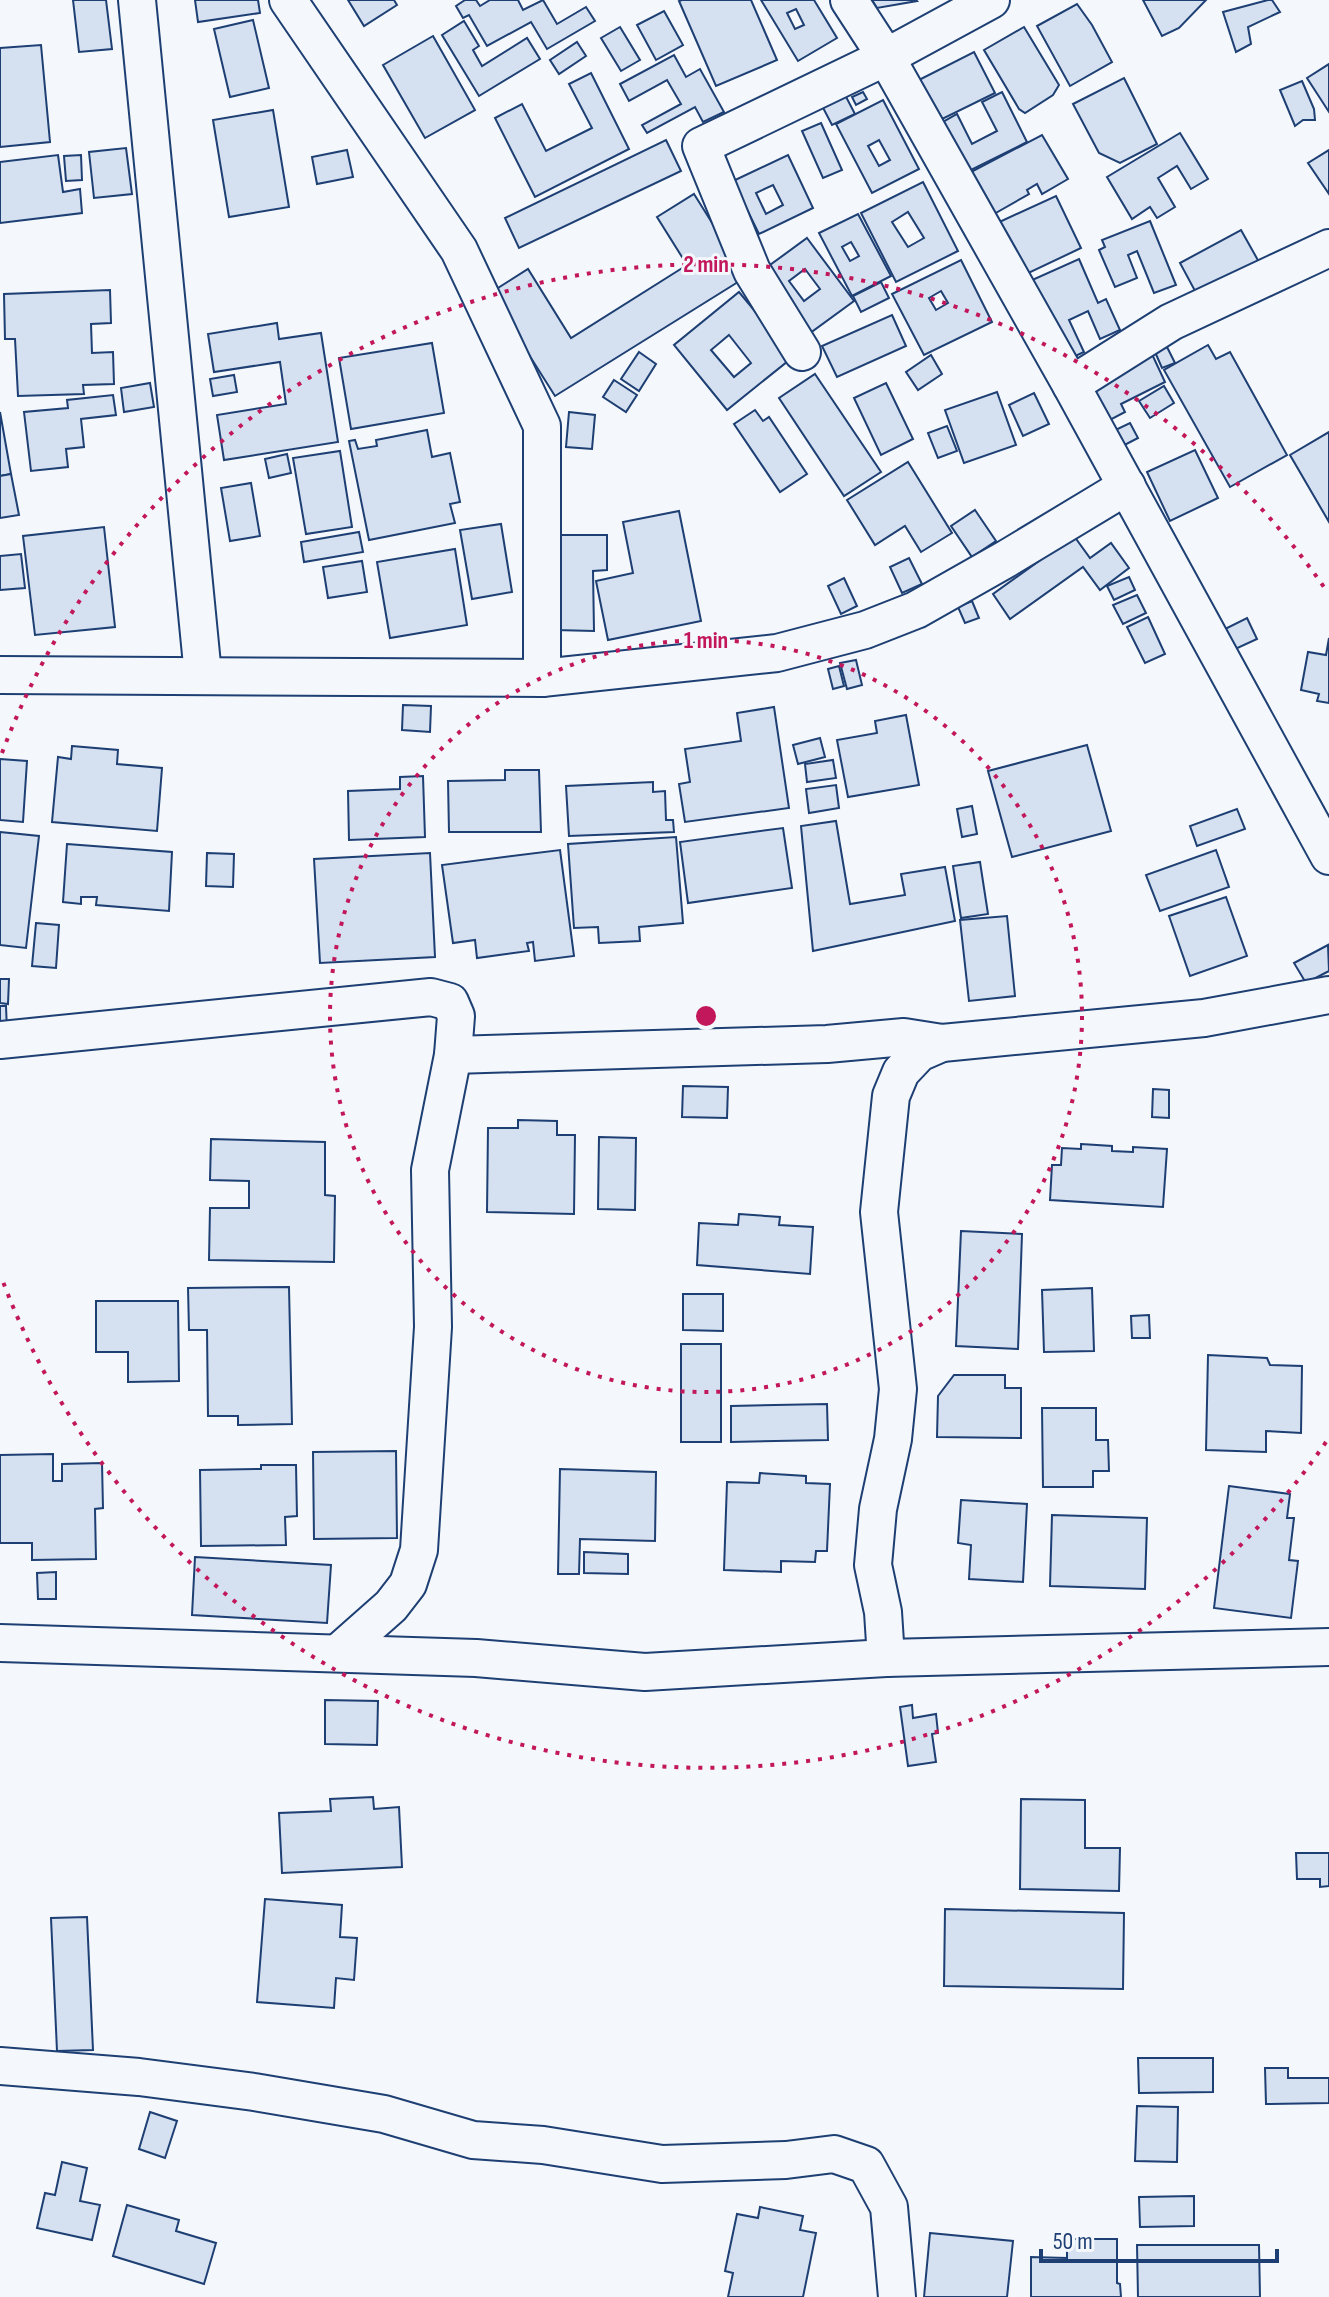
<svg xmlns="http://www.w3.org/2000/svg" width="1329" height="2297" font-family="'Sofia Sans Condensed',sans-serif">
<rect width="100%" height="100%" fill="#f4f7fb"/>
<g fill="#d5e0f0" stroke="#1d3f73" stroke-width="2" fill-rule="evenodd">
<polygon points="73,0 106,0 112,49 79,52"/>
<polygon points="195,0 258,0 260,13 198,22"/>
<polygon points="348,0 394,0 397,5 364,26"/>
<polygon points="465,0 476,0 480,6 490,0 518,0 523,10 543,0 557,24 586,7 595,21 547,49 531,22 487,46 469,15 463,18 456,6"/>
<polygon points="682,0 751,0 777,60 716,86 679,1"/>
<path d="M761,0H814L837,38L798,61ZM796,9L804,25L795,29L787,13Z"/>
<polygon points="872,0 916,0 917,1 877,8"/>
<polygon points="1143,0 1206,0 1179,28 1162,36"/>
<polygon points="1268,0 1272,0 1280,12 1248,27 1251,44 1236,52 1223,12"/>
<polygon points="1077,4 1092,25 1112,62 1070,86 1037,26"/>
<polygon points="664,11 683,45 656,60 637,25"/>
<polygon points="253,20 269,88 230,97 214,29"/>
<polygon points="464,21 479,46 473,50 482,66 527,38 540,59 479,96 442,35"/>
<polygon points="620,27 640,60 621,71 601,38"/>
<polygon points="1024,27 1059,85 1053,95 1025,113 1019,109 984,50"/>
<polygon points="433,36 475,110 425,138 383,65"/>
<polygon points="577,42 586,56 559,74 550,60"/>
<polygon points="41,45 50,142 0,147 0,48"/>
<polygon points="974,52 995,93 930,125 909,85"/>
<polygon points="674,55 686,77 700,69 724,112 703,122 695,107 647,133 642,125 681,104 667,80 629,101 620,84"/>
<polygon points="1329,64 1329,112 1307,78"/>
<polygon points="591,73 629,149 535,197 495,118 522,104 546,151 592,128 569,84"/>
<polygon points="1124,78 1157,144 1120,163 1099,153 1073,104"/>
<polygon points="1302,81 1314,109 1315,120 1303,120 1295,126 1280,90"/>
<polygon points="843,91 855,114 832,125 820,102"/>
<polygon points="863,92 867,99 856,105 852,97"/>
<polygon points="1002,92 1027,142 969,171 943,122 957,114 972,144 997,131 982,102"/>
<path d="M883,100L919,169L872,193L836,124ZM879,140L890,160L879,166L868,146Z"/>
<polygon points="273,110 289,207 229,217 213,120"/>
<polygon points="821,123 842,170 823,178 802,131"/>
<polygon points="1180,133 1208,179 1191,189 1177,166 1158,178 1175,207 1157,218 1150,207 1132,219 1107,177"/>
<polygon points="1042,135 1068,179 1042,194 1037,184 1027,190 1029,194 994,214 969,173"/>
<polygon points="666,140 681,171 519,248 505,218"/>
<polygon points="126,148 132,194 94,198 89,152"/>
<polygon points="347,150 353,177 317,184 312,157"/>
<polygon points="1329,150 1329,194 1308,163"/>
<polygon points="58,155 63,192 80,189 82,213 0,223 0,162"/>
<polygon points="81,155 82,180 66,181 64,156"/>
<path d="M788,155L813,208L759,234L733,181ZM773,185L783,205L766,214L756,193Z"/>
<path d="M923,182L958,251L896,282L861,213ZM908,212L924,238L908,247L892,222Z"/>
<polygon points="694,194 746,277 555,396 490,293 528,269 571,338 687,265 657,217"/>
<polygon points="1056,196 1081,248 1020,277 995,224"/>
<path d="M858,214L891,276L852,296L819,233ZM851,242L859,256L850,261L842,247Z"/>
<polygon points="1150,221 1176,285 1154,293 1137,251 1128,255 1137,278 1115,287 1099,250 1105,247 1102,240"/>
<polygon points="1241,230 1264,271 1202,304 1180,263"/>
<path d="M807,238L854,301L806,336L759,273ZM805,269L820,289L804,301L789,281Z"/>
<polygon points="1079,259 1098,303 1106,299 1120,330 1100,339 1088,311 1069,320 1084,352 1056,365 1021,285"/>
<path d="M961,260L992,322L924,355L892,294ZM941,291L948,303L936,310L929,298Z"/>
<polygon points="881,282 889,298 861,312 853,296"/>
<polygon points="110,290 111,323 91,324 92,353 113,352 114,384 83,385 84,394 18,396 15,339 5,339 4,294"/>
<path d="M739,292L793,357L727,410L674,345ZM729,335L751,363L734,377L711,350Z"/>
<polygon points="892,315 906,346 837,377 822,346"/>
<polygon points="277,323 279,339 321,333 338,442 224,460 217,415 286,404 280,362 214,372 208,334"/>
<polygon points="432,343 444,413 351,429 339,358"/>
<polygon points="1208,345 1216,359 1230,352 1287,455 1230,487 1164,370"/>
<polygon points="1167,347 1175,363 1162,368 1155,352"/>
<polygon points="639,352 656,364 639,391 621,379"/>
<polygon points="1151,352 1165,382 1121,404 1125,412 1108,421 1089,382"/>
<polygon points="931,355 942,374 918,390 906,372"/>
<polygon points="815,374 881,472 844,496 779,398"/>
<polygon points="234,375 237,392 213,396 210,379"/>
<polygon points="614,380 637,395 626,412 603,397"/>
<polygon points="150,383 154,407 124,412 121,388"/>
<polygon points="886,383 913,439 881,455 854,398"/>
<polygon points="1164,386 1174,403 1150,418 1139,401"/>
<polygon points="997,392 1016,445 964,463 945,410"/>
<polygon points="1034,393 1049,424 1023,436 1009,405"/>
<polygon points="113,395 116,415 81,419 84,447 66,449 68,467 31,471 24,412 68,408 67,400"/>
<polygon points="755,410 763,421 769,417 807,474 780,492 734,424"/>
<polygon points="0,412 11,474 0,476"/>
<polygon points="569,412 595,415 592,449 566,447"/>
<polygon points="1130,423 1138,438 1115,450 1107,434"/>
<polygon points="947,426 957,451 938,458 928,433"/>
<polygon points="427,430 432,457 450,453 460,502 450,504 455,523 369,540 349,441 355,440 358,449 377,446 376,440"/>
<polygon points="1329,432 1329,522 1290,455"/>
<polygon points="1195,450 1218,498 1170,521 1147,472"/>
<polygon points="340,451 352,527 306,534 293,458"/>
<polygon points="287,454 291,473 269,478 265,459"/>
<polygon points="908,462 952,533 921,552 905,526 875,545 847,500"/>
<polygon points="11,474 19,515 0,518 0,476"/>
<polygon points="251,483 260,536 230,541 221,488"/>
<polygon points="975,510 996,541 972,557 951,526"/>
<polygon points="679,511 701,621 608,640 596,581 633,573 623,522"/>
<polygon points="501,524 512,592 472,599 460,530"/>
<polygon points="104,527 115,627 35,635 23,536"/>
<polygon points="359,532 363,552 304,562 301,542"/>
<polygon points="555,535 607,535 607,570 593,571 594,631 555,630"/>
<polygon points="1074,536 1090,558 1111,543 1129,568 1100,590 1083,567 1010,619 993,594"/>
<polygon points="455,549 467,625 390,638 377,562"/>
<polygon points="21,554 25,588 0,590 0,556"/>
<polygon points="909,558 922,584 902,593 890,567"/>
<polygon points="362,561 367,592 328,598 323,567"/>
<polygon points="1129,577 1135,590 1114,600 1107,586"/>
<polygon points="844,578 857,606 841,614 828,586"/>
<polygon points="1137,595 1146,613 1123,624 1113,605"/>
<polygon points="972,601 979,618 965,623 958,607"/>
<polygon points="1148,617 1165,654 1145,663 1127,627"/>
<polygon points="1247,618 1257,639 1231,651 1221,631"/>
<polygon points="1329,638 1329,703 1317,701 1319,694 1301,690 1308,652 1326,655"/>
<polygon points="856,660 862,685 847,689 840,663"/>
<polygon points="839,666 844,686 833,689 828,669"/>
<polygon points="403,705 431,706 430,732 402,730"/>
<polygon points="774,707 789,808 685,822 679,784 690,782 685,749 741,741 737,713"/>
<polygon points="906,715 919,785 848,797 837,740 877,733 875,721"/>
<polygon points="820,738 825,757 798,764 793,745"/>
<polygon points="1087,745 1111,831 1012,857 988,771"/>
<polygon points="72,746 118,750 117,764 162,768 157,831 52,822 58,757 71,759"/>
<polygon points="0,759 27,761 23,822 0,820"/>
<polygon points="833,760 836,778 807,782 805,764"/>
<polygon points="505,770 539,770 541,832 449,832 448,781 505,780"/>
<polygon points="423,776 425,837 349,840 348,791 400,789 400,777"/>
<polygon points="653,782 653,792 665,791 666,820 673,820 674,832 569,836 566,786"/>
<polygon points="836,785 839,808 809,813 806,789"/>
<polygon points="972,806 977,834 962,837 957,809"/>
<polygon points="1237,809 1245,829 1197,846 1190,826"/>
<polygon points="836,821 850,904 905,895 901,874 945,867 955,921 813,951 801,826"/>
<polygon points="783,828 792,888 688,903 680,842"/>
<polygon points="0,832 39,836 26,948 0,945"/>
<polygon points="676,837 683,923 639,927 640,941 599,943 598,927 574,928 568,844"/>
<polygon points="67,844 172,852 169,911 96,905 97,897 81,897 81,904 63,902"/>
<polygon points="560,850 574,956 535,961 533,942 527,943 529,951 477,958 475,940 453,943 442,865"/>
<polygon points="1216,850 1229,887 1160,911 1146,875"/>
<polygon points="207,853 234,854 233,887 206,886"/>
<polygon points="430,853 435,957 320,963 314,859"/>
<polygon points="980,862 988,914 961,918 953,866"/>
<polygon points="1226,897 1247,956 1190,976 1169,916"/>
<polygon points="1007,916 1015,996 969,1001 960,920"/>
<polygon points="36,923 59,925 56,968 32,966"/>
<polygon points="1328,945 1329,971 1306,983 1294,963"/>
<polygon points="0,979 9,979 8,1004 0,1003"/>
<polygon points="0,1006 6,1006 7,1031 0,1031"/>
<polygon points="683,1086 728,1087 727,1118 682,1117"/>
<polygon points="1153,1089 1169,1090 1169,1118 1152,1117"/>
<polygon points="518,1120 557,1121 557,1135 575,1135 574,1214 487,1212 488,1128 518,1128"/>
<polygon points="599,1137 636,1138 635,1210 598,1209"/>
<polygon points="211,1139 325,1142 325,1195 335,1196 334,1262 209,1260 210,1208 249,1208 249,1181 210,1180"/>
<polygon points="1081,1144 1112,1146 1112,1151 1133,1152 1133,1147 1167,1149 1163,1207 1050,1200 1052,1165 1061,1165 1062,1148 1081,1149"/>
<polygon points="739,1214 780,1217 779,1225 813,1227 810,1274 697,1265 699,1223 738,1225"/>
<polygon points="961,1231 1022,1234 1018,1349 956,1346"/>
<polygon points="289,1287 292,1424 238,1425 238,1416 208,1416 207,1330 189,1330 188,1288"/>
<polygon points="1092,1288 1094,1351 1044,1352 1042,1290"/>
<polygon points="683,1294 723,1294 723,1331 683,1330"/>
<polygon points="96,1301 178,1301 179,1381 128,1382 128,1352 96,1352"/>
<polygon points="1149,1315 1150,1338 1132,1338 1131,1316"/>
<rect x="681" y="1344" width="40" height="98"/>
<polygon points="1208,1355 1267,1358 1270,1365 1302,1366 1301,1433 1266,1431 1266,1452 1206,1450"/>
<polygon points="954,1375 1005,1375 1005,1388 1021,1388 1021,1438 937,1437 938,1396"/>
<polygon points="827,1404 828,1440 731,1442 731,1406"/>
<polygon points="1042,1408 1096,1408 1096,1440 1108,1440 1109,1471 1093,1471 1093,1487 1043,1487"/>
<polygon points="396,1451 397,1538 314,1539 313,1452"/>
<polygon points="53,1454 53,1481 62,1481 62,1464 102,1463 103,1508 95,1509 96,1559 32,1560 32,1543 0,1543 0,1455"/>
<polygon points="261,1465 296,1465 297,1516 285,1517 286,1545 201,1546 200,1470 261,1469"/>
<polygon points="560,1469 656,1472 655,1541 580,1539 579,1574 558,1574"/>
<polygon points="760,1473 806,1476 806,1483 830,1484 827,1551 816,1551 815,1562 781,1561 781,1572 724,1570 727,1482 759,1483"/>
<polygon points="1229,1486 1290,1494 1287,1518 1294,1518 1289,1560 1298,1561 1291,1618 1214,1608"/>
<polygon points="961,1500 1027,1504 1023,1582 969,1579 971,1545 958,1543"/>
<polygon points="1052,1515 1147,1518 1145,1589 1050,1586"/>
<polygon points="584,1552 628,1554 628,1574 584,1573"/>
<polygon points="195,1557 331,1565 327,1623 192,1615"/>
<polygon points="56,1572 56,1599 38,1599 37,1573"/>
<polygon points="325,1700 378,1701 377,1745 325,1744"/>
<polygon points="912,1705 913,1718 936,1714 938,1733 932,1734 936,1762 908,1766 900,1707"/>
<polygon points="373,1797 374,1809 399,1807 402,1867 282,1873 279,1813 331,1811 330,1799"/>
<polygon points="1021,1799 1085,1800 1085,1848 1120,1848 1119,1891 1020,1889"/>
<polygon points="1296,1853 1329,1853 1329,1886 1320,1887 1320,1879 1297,1879"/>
<polygon points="265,1899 342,1905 340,1937 357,1938 354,1980 336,1978 334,2008 257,2002"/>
<polygon points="945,1909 1124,1913 1123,1989 944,1986"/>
<polygon points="87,1917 93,2050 57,2051 51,1918"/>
<polygon points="1138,2058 1213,2058 1213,2092 1139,2093"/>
<polygon points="1265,2068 1288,2068 1288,2078 1329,2078 1329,2103 1266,2104"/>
<polygon points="1137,2106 1178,2107 1177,2162 1135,2161"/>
<polygon points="150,2112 177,2121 165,2158 139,2149"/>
<polygon points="62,2162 87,2168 80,2201 100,2205 92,2240 37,2228 45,2193 55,2195"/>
<polygon points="1194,2196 1194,2226 1140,2227 1139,2197"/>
<polygon points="127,2205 179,2220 176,2231 216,2243 204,2284 113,2256"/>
<polygon points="760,2207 803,2216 800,2230 816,2233 803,2297 728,2297 733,2273 725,2271 737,2214 758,2218"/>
<polygon points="930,2233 1013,2241 1007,2297 924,2297"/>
<polygon points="1067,2239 1117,2239 1117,2283 1120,2284 1121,2297 1031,2297 1031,2257 1067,2258"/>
<polygon points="1137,2245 1259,2245 1260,2297 1138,2297"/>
</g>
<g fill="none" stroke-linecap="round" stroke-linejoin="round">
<g stroke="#1d3f73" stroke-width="40">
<g id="minor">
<polyline points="137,0 203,675"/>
<polyline points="288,0 459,250 542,426 542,678"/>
<polyline points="849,0 886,57 1071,385 1329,856"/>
<polyline points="802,352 752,271 701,146 886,57 991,0"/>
<polyline points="1071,385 1171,322 1329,248"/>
<polyline points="0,675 542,678 777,653 865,630 916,610 1006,559 1127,486"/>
<polyline points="0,1040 431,997 450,1002 456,1016 453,1055 430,1170 433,1327 419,1550 408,1584 391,1606 339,1652"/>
<polyline points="453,1055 827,1044 904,1037 942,1043"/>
<polyline points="0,1643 476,1658 645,1672 886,1658 1329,1647"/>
<polyline points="886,1658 883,1612 873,1565 878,1509 893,1439 898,1389 879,1212 891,1096 901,1072 919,1053 942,1043 1204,1018 1329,995"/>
<polyline points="0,2066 139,2077 254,2092 384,2114 473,2140 543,2145 662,2164 786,2160 834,2154 866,2165 889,2207 897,2297"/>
</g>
</g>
<use href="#minor" stroke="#f4f7fb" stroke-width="36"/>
</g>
<g fill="none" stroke="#c2185b" stroke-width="4" stroke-dasharray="4 8">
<circle cx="706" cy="1016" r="376"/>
<path d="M1326 1442A752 752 0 0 1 2 1279M2 753A752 752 0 0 1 1326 590"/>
</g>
<circle cx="706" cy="1016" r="12" fill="#c2185b" stroke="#f4f7fb" stroke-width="4"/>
<g font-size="24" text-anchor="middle" font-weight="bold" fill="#c2185b" stroke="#f4f7fb" stroke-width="6" stroke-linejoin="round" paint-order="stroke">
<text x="706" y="272">2 min</text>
<text x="706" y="648">1 min</text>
</g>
<path d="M1041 2249v12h236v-12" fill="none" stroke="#1d3f73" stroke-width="4"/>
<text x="1053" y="2249" font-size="24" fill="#1d3f73" stroke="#f4f7fb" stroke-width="6" paint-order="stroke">50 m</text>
</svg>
